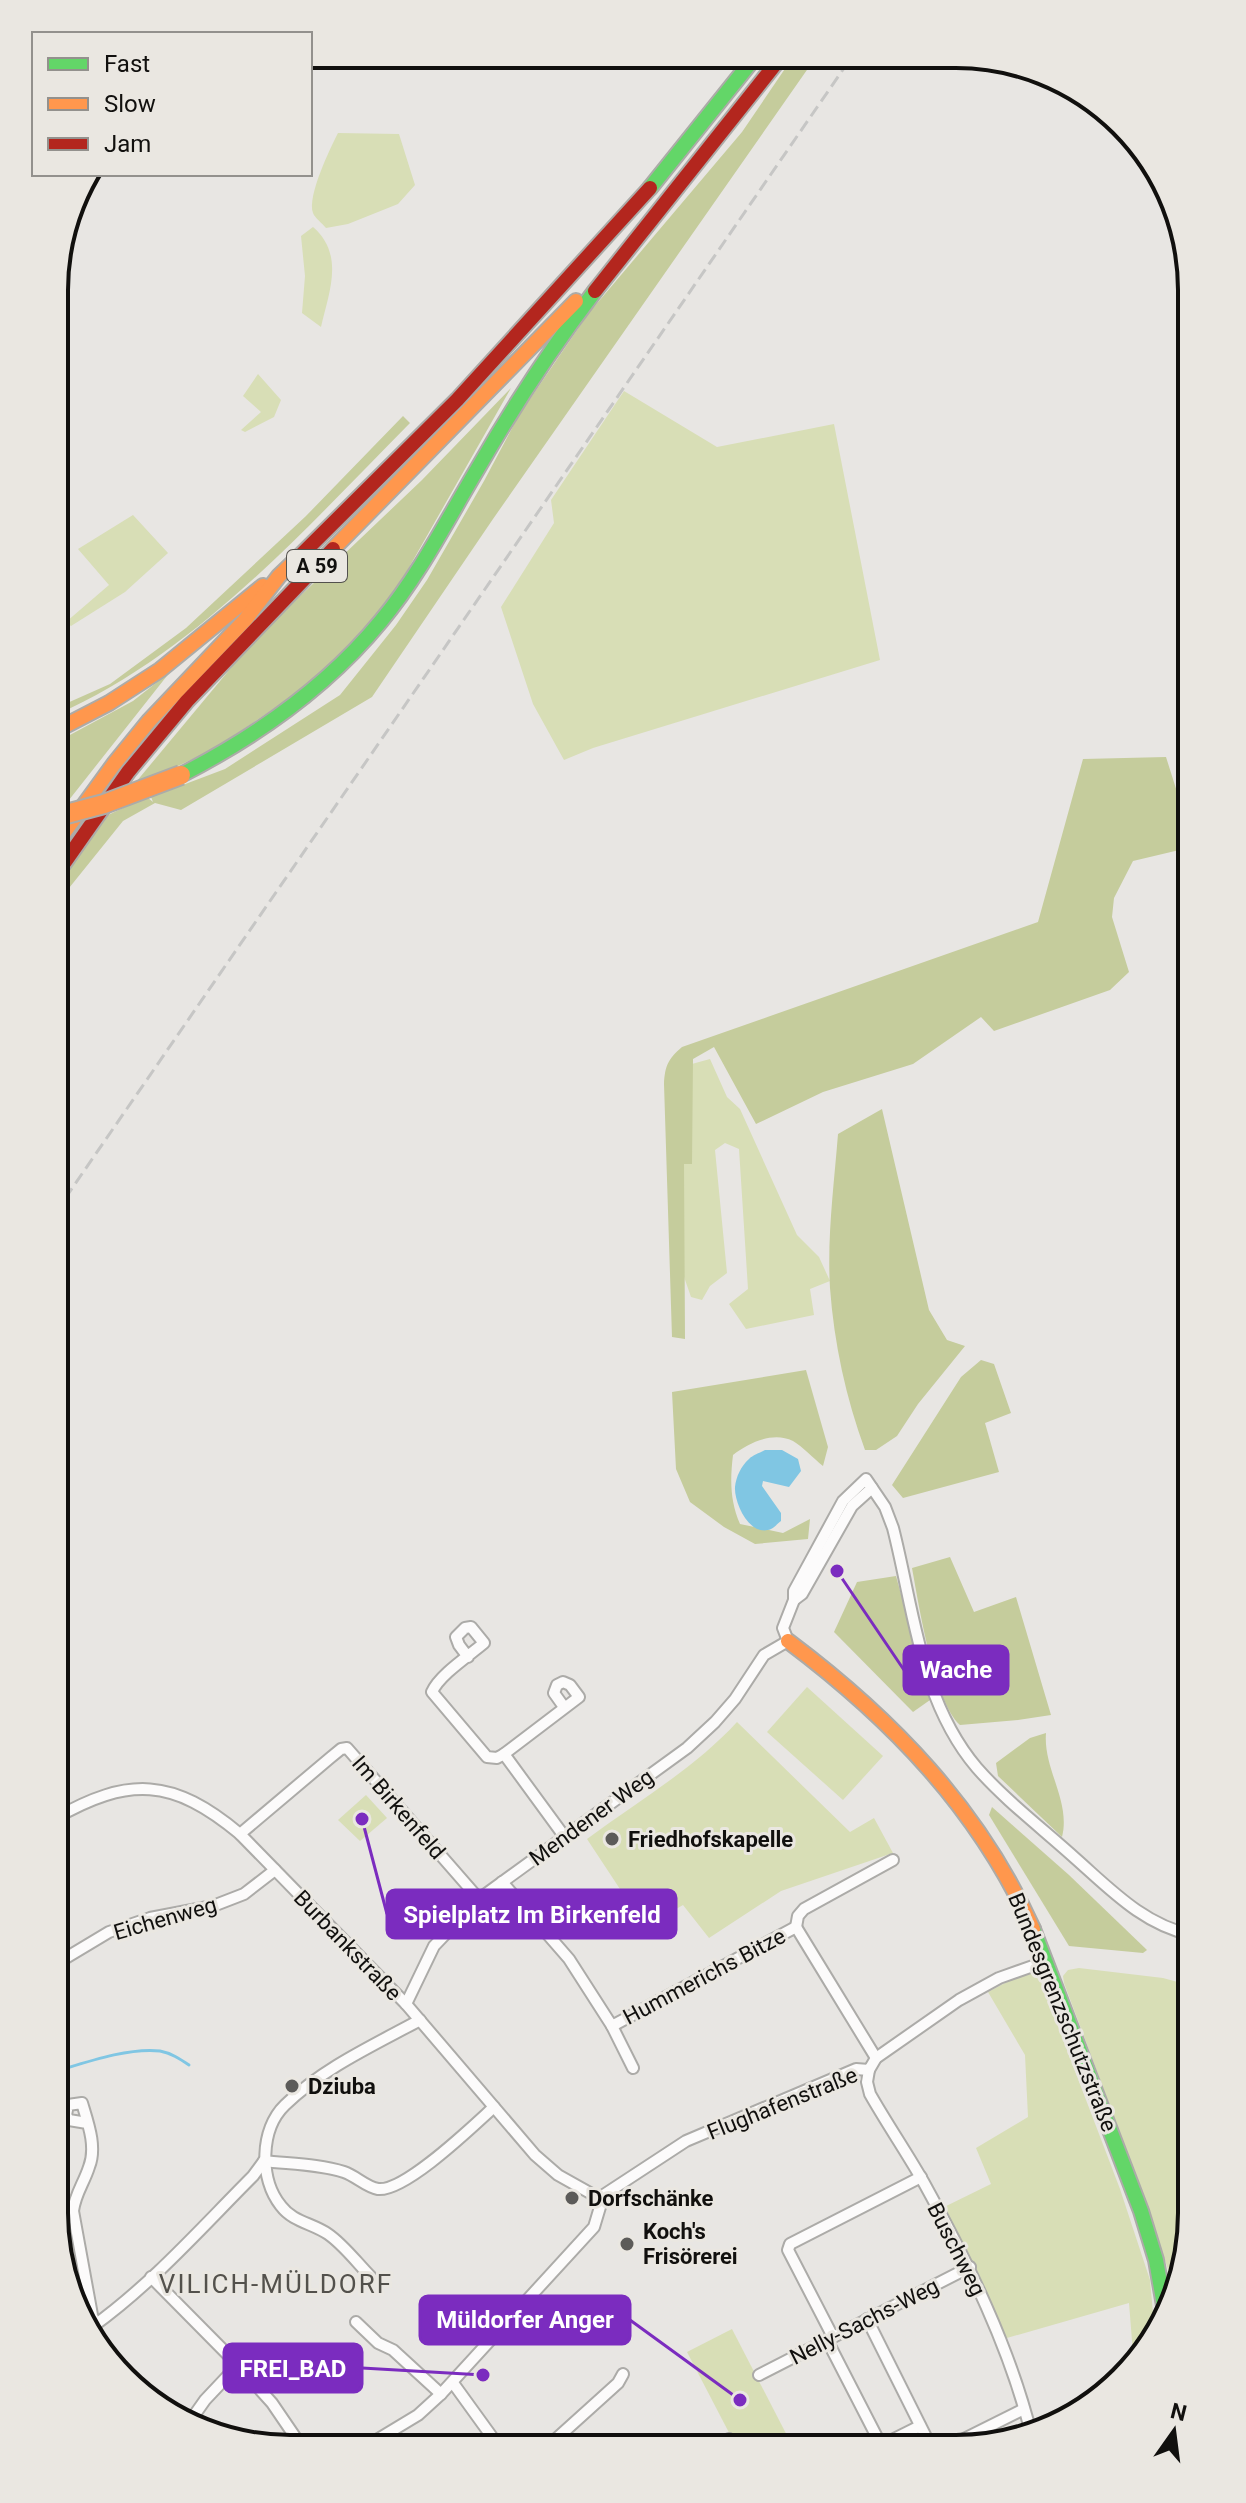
<svg xmlns="http://www.w3.org/2000/svg" width="1246" height="2503" font-family="Roboto,sans-serif">
<rect width="100%" height="100%" fill="#e8e6e3"/>
<g fill="#d8deb6">
<path d="M338,133L399,134L415,185L398,204L348,224L326,228C322,223 315,218 313,213C307,196 330,149 338,133Z"/>
<path d="M313,227C345,255 329,292 321,327L302,313L305,276L301,236Z"/>
<polygon points="258,374 281,400 274,417 245,432 241,430 261,412 243,396"/>
<polygon points="624,391 717,447 834,424 880,660 593,748 564,760 533,704 501,607 554,523 551,500"/>
<polygon points="133,515 168,553 125,592 71,626 66,622 109,585 78,549"/>
<polygon points="710,1059 727,1097 740,1109 797,1235 819,1257 830,1281 810,1289 814,1315 746,1329 729,1304 748,1289 739,1149 725,1143 715,1150 727,1273 710,1286 702,1300 691,1297 682,1271 681,1067"/>
<polygon points="807,1687 883,1756 843,1800 767,1732"/>
<path d="M737,1722L850,1832L874,1818L893,1853L781,1891L709,1938L683,1905L645,1927L587,1839C637,1802 695,1768 737,1722Z"/>
<polygon points="366,1795 387,1818 360,1841 338,1820"/>
<polygon points="1079,1968 1163,1978 1185,1984 1192,1989 1191,2229 1173,2304 1170,2275 1138,2181 1064,1983 1063,1976 1068,1970"/>
<polygon points="1031,1969 1038,1974 1120,2189 1150,2280 1155,2335 1143,2357 1134,2366 1129,2303 1000,2340 938,2210 991,2184 976,2148 1028,2117 1025,2055 988,1992"/>
<polygon points="732,2329 794,2449 737,2448 687,2352"/>
</g>
<g fill="#c5cc9c">
<polygon points="793,57 816,57 493,519 372,697 181,810 155,803 123,821 61,898 64,999 55,1056 55,895 78,855 108,815 147,797 153,802 151,797 225,769 340,695 396,625 427,580 484,481 519,415 588,314 742,132"/>
<polygon points="511,388 403,578 378,613 315,681 214,749 131,788 255,639 422,480"/>
<path d="M403,416L410,423C304,530 196,653 56,715V708L110,684L186,628L306,516Z"/>
<polygon points="170,672 65,805 55,806 55,743 133,701"/>
<path d="M1166,757L1178,795L1192,791V847L1133,861L1114,898L1112,917L1129,972L1110,990L994,1031L981,1017L913,1064L823,1092L756,1124L714,1047L693,1059L692,1164H684L685,1339L672,1337L664,1084C665,1066 668,1059 682,1047L1038,922L1083,759Z"/>
<path d="M882,1109L929,1310L947,1340L965,1346L918,1404L897,1436L876,1450H865C846,1398 834,1343 830,1288C827,1237 834,1185 838,1134Z"/>
<polygon points="981,1360 994,1364 1011,1413 985,1423 999,1472 903,1498 892,1485 961,1377"/>
<path d="M806,1370L828,1447L823,1466C813,1458 803,1447 793,1441C773,1431 748,1443 733,1455C730,1480 730,1501 740,1524L783,1533L810,1519L808,1539L755,1544L724,1527L690,1502L676,1469L672,1392Z"/>
<path d="M950,1557L974,1612L1016,1597L1051,1715L1018,1720L960,1725C934,1701 919,1606 912,1568Z"/>
<polygon points="896,1576 930,1700 913,1712 834,1632 857,1582"/>
<path d="M1046,1733C1043,1769 1071,1801 1062,1837L998,1776L996,1763L1030,1738Z"/>
<polygon points="992,1807 1069,1875 1147,1950 1143,1953 1069,1946 989,1815"/>
</g>
<path fill="#80c6e3" d="M765,1450H782L798,1459L801,1471L789,1487L763,1481L762,1486L781,1513V1521C777,1524 775,1527 771,1529C750,1538 734,1503 735,1487C736,1477 741,1466 749,1459C753,1455 760,1453 765,1450Z"/>
<g fill="none" stroke-linecap="round" stroke-linejoin="round">
<g stroke="#80c6e3" stroke-width="3">
<path d="M54,2072C84,2063 129,2047 160,2051C171,2053 180,2059 189,2065"/>
<polyline points="415,2440 427,2444 431,2447"/>
</g>
<g stroke="#acaba8" stroke-width="14">
<g id="street">
<polyline points="794,1600 802,1594 852,1506 872,1488"/>
<path d="M468,1657L459,1645L456,1637L465,1628L471,1627L484,1643C470,1655 439,1675 432,1692L487,1757L497,1758L504,1754L564,1836"/>
<polyline points="504,1754 579,1697 570,1685 563,1682 557,1685 554,1693 564,1707"/>
<path d="M54,1819C129,1776 173,1778 240,1834L406,2004L535,2155L558,2175L599,2198"/>
<polyline points="240,1834 330,1758 341,1749 347,1748 479,1899"/>
<polyline points="502,1882 569,1959 612,2026 796,1927 876,2058"/>
<polyline points="796,1927 798,1916 804,1909 893,1860"/>
<polyline points="54,1965 109,1932 150,1918 213,1906 244,1894 275,1870"/>
<path d="M406,2004L434,1946L479,1899L687,1748L715,1722L735,1699L764,1655L788,1641L783,1628L794,1600V1591L843,1501L866,1479L885,1507L893,1528C914,1610 920,1701 977,1768C1006,1801 1043,1829 1076,1859C1111,1890 1144,1925 1192,1935"/>
<polyline points="612,2026 633,2068"/>
<path d="M869,2070L867,2082L870,2094C887,2124 907,2153 924,2183C968,2263 1010,2347 1032,2437"/>
<path d="M87,2123L69,2120L66,2115L68,2105L82,2103C88,2123 97,2147 89,2167C84,2183 75,2194 73,2211L92,2315L95,2324"/>
<path d="M264,2161C290,2164 319,2164 344,2172C356,2176 366,2187 378,2189C405,2192 473,2126 494,2107"/>
<polyline points="599,2198 686,2141 856,2069 869,2070 876,2058 959,2000 999,1978 1047,1961"/>
<polyline points="151,2277 238,2365 272,2403 302,2447"/>
<path d="M371,2277C357,2263 344,2245 328,2234C312,2223 293,2222 281,2206C259,2179 260,2129 285,2105C323,2068 374,2045 420,2020"/>
<polyline points="867,2319 932,2449"/>
<polyline points="356,2322 378,2343 393,2350 441,2394"/>
<path d="M92,2327C152,2284 202,2227 253,2176L264,2161"/>
<polyline points="833,2337 788,2250 790,2244 921,2177"/>
<polyline points="827,2340 881,2445"/>
<polyline points="759,2375 970,2267"/>
<polyline points="453,2383 500,2448"/>
<polyline points="193,2417 205,2400 238,2365"/>
<polyline points="365,2447 418,2415 441,2394 594,2227 600,2207 599,2198"/>
<polyline points="546,2448 618,2383 623,2374"/>
<polyline points="711,2448 729,2439"/>
<polyline points="897,2449 892,2440 920,2426"/>
<polyline points="944,2449 1024,2409"/>
</g>
</g>
<g stroke="#acaba8" stroke-width="18">
<g id="fast">
<polyline points="650,188 755,57"/>
<path d="M181,775C257,736 326,688 381,621C420,574 447,520 478,468C513,407 552,347 595,291"/>
<polyline points="1033,1929 1141,2211 1156,2260 1166,2317"/>
</g>
</g>
<g stroke="#acaba8" stroke-width="18">
<g id="slow">
<polyline points="333,549 576,301"/>
<polyline points="55,731 109,703 160,670 263,586"/>
<polyline points="55,845 114,764 149,721 245,620 279,576 300,556"/>
<path d="M788,1641C892,1719 979,1809 1033,1929"/>
</g>
</g>
<g stroke="#acaba8" stroke-width="18">
<g id="jam">
<polyline points="595,291 781,57"/>
<polyline points="300,556 457,400 650,188"/>
<polyline points="55,876 128,772 187,701 333,549"/>
</g>
</g>
<use href="#street" stroke="#fcfbfb" stroke-width="10"/>
<use href="#fast" stroke="#63d668" stroke-width="14"/>
<use href="#slow" stroke="#ff974d" stroke-width="14"/>
<use href="#jam" stroke="#b3261e" stroke-width="14"/>
<polyline stroke="#c6c6c5" stroke-width="3" stroke-dasharray="12 6" stroke-linecap="butt" points="55,1213 851,58"/>
<g stroke="#acaba8" stroke-width="22" stroke-linecap="butt">
<polyline id="slow-bridge" points="55,817 104,804 181,775"/>
</g>
<use href="#slow-bridge" stroke="#ff974d" stroke-width="18"/>
</g>
<g fill="#5c5b59" stroke="#eae7e1" stroke-width="3">
<circle cx="612" cy="1839" r="8"/>
<circle cx="292" cy="2086" r="8"/>
<circle cx="572" cy="2198" r="8"/>
<circle cx="627" cy="2244" r="8"/>
</g>
<g text-anchor="middle" stroke-width="6" stroke-linejoin="round" paint-order="stroke">
<rect fill="#eae7e1" stroke="#52504d" stroke-width="2" x="287" y="550" width="60" height="32" rx="6"/>
<g font-size="20" font-weight="bold" fill="#11100e">
<text x="317" y="573">A 59</text>
</g>
<g font-size="22" fill="#11100e" stroke="#eae7e1">
<text transform="translate(399 1807) rotate(49)" y="8">Im Birkenfeld</text>
<text transform="translate(591 1817) rotate(-36)" y="8">Mendener Weg</text>
<text transform="translate(165 1918) rotate(-16)" y="8">Eichenweg</text>
<text transform="translate(348 1945) rotate(46)" y="8">Burbankstraße</text>
<text transform="translate(704 1976) rotate(-28)" y="8">Hummerichs Bitze</text>
<text transform="translate(1063 2012) rotate(68)" y="8">Bundesgrenzschutzstraße</text>
<text transform="translate(782 2103) rotate(-22)" y="8">Flughafenstraße</text>
<text transform="translate(957 2249) rotate(63)" y="8">Buschweg</text>
<text transform="translate(864 2321) rotate(-27)" y="8">Nelly-Sachs-Weg</text>
</g>
<g font-size="22" font-weight="bold" fill="#11100e" stroke="#eae7e1" text-anchor="start">
<text x="628" y="1847">Friedhofskapelle</text>
<text x="308" y="2094">Dziuba</text>
<text x="588" y="2206">Dorfschänke</text>
<text x="643" y="2239">Koch's<tspan x="643" dy="25">Frisörerei</tspan></text>
</g>
<g font-size="26" letter-spacing="2" fill="#53514c" stroke="#eae7e1">
<text x="276" y="2293">VILICH-MÜLDORF</text>
</g>
</g>
<path d="M0 0H1246V2503H0ZM290 68H956A222 222 0 0 1 1178 290V2213A222 222 0 0 1 956 2435H290A222 222 0 0 1 68 2213V290A222 222 0 0 1 290 68Z" fill="#eae7e1" fill-rule="evenodd"/>
<path fill="none" stroke="#11100e" stroke-width="4" d="M290 68H956A222 222 0 0 1 1178 290V2213A222 222 0 0 1 956 2435H290A222 222 0 0 1 68 2213V290A222 222 0 0 1 290 68Z"/>
<path fill="none" stroke="#7b2cbf" stroke-width="3" d="M837 1571L904 1670M362 1819L387 1914M740 2400L630 2320M483 2375L362 2368"/>
<g fill="#7b2cbf" stroke="#eae7e1" stroke-width="3">
<circle cx="837" cy="1571" r="8"/>
<circle cx="362" cy="1819" r="8"/>
<circle cx="740" cy="2400" r="8"/>
<circle cx="483" cy="2375" r="8"/>
</g>
<g fill="#7b2cbf" stroke="#7b2cbf" stroke-width="3">
<rect x="904" y="1646" width="104" height="48" rx="8"/>
<rect x="387" y="1890" width="289" height="48" rx="8"/>
<rect x="420" y="2296" width="210" height="48" rx="8"/>
<rect x="224" y="2344" width="138" height="48" rx="8"/>
</g>
<g font-size="24" text-anchor="middle" font-weight="bold" fill="#fff">
<text x="956" y="1678">Wache</text>
<text x="532" y="1923">Spielplatz Im Birkenfeld</text>
<text x="525" y="2328">Müldorfer Anger</text>
<text x="293" y="2377">FREI_BAD</text>
</g>
<rect x="32" y="32" width="280" height="144" fill="#eae7e1" stroke="#93918d" stroke-width="2"/>
<rect x="48" y="58" width="40" height="12" fill="#63d668" stroke="#93918d" stroke-width="2"/>
<text x="104" y="72" font-size="24" fill="#11100e">Fast</text>
<rect x="48" y="98" width="40" height="12" fill="#ff974d" stroke="#93918d" stroke-width="2"/>
<text x="104" y="112" font-size="24" fill="#11100e">Slow</text>
<rect x="48" y="138" width="40" height="12" fill="#b3261e" stroke="#93918d" stroke-width="2"/>
<text x="104" y="152" font-size="24" fill="#11100e">Jam</text>
<g transform="translate(1174 2431) rotate(14)" stroke="#eae7e1" stroke-width="6" paint-order="stroke">
<path d="M0-6L14 30L0 20L-14 30Z" fill="#11100e"/>
<text y="-12" font-size="22" font-weight="bold" text-anchor="middle" fill="#11100e">N</text>
</g>
</svg>
